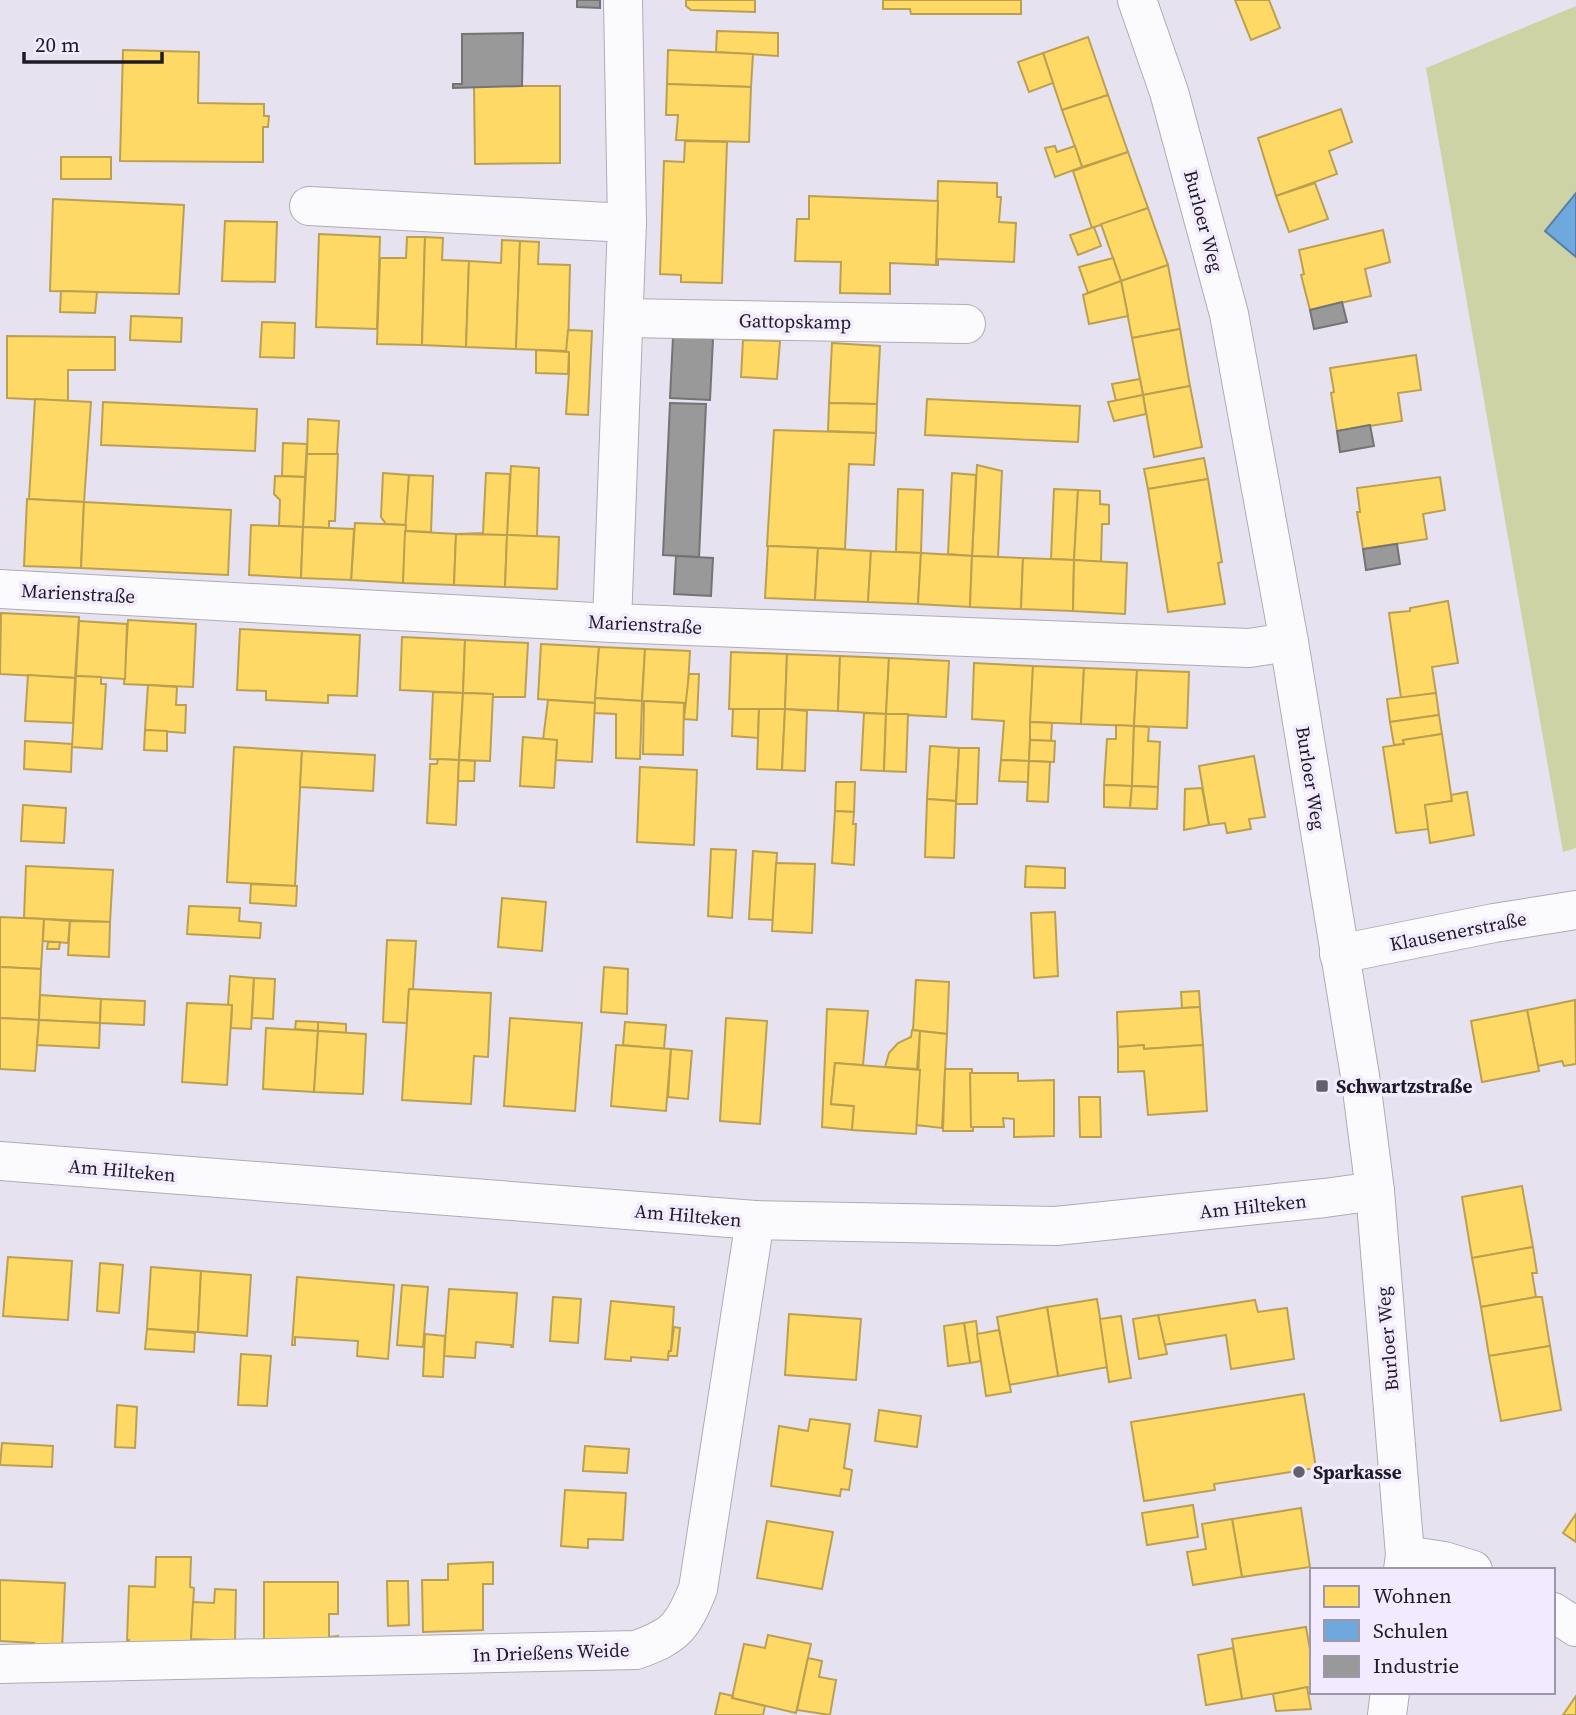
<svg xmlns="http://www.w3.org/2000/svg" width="1576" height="1715" font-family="'Source Serif 4',serif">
<rect width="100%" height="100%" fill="#e7e2ef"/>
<polygon fill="#cdd3a5" points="1576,6 1576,848 1563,852 1426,68"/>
<g fill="#ffd966" stroke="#bca052" stroke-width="2">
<polygon points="686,0 755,0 755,12 691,10 686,6"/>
<polygon points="883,0 1021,0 1021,14 911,14 910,9 883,9"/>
<polygon points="1235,0 1269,0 1280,28 1251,40"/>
<polygon points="717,31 778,33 778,56 716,52"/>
<polygon points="1088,37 1108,95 1062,110 1043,53"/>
<polygon points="123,50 199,52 198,103 264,104 264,116 269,116 268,127 263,127 263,162 120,161"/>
<polygon points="668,50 753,54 751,87 667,84"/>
<polygon points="1043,53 1053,83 1029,92 1018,62"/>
<polygon points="667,84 751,87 749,142 676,140 678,115 666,115"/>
<polygon points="474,86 560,86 560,163 475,164"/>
<polygon points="1108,95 1128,152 1082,167 1062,110"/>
<polygon points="1341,109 1352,142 1329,151 1337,174 1276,196 1258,138"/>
<polygon points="685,141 727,142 722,283 681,282 681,275 660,274 664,161 684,162"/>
<polygon points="1055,146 1057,152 1075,146 1082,167 1055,177 1045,148"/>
<polygon points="1128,152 1148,208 1092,228 1073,171"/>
<rect x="61" y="157" width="50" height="22"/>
<polygon points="938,181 997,183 997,197 1001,197 999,222 1016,223 1014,262 938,259 938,265 936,265"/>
<polygon points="1315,183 1328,219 1289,232 1276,196"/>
<polygon points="809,196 938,201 936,265 890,263 890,294 840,293 841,262 795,261 797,219 809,219"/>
<polygon points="53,199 184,205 179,294 50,291"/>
<polygon points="1148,208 1168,265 1121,281 1101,224"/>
<polygon points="225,221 277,222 275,282 222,281"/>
<polygon points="1094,227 1101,246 1078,255 1070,235"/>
<polygon points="1383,230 1390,262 1365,269 1371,296 1310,310 1301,275 1304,274 1299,250"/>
<polygon points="319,234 380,237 377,329 316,327"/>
<polygon points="407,237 425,237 422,345 377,344 380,258 406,258"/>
<polygon points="425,237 443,238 442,260 469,261 466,347 422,345"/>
<polygon points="502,240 520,241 516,349 466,347 469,261 501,263"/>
<polygon points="520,241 539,242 538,264 570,265 568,351 516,349"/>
<polygon points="1113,258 1121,281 1088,293 1079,267"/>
<polygon points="1168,265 1180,329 1132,338 1121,281"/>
<polygon points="1121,281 1128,316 1089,324 1083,295"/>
<polygon points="61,291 97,292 95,313 60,312"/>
<polygon points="131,316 182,318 181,342 130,340"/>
<polygon points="262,322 295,323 294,358 260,357"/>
<polygon points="1180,329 1190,386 1143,395 1132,338"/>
<polygon points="568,330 592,331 588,415 566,414 569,372 569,352 566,352"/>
<polygon points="7,336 115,337 115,370 68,370 68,401 7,398"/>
<polygon points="743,340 780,341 777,379 741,377"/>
<polygon points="832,343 880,346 877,404 829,403"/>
<polygon points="536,350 569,352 568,374 536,373"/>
<polygon points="1416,355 1421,390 1398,393 1402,421 1337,431 1331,393 1334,392 1330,368"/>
<polygon points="1140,379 1143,395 1116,401 1112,384"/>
<polygon points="1190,386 1202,447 1154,457 1143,395"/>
<polygon points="1143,395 1146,414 1114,421 1108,402"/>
<polygon points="35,399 91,402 84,502 29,499"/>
<polygon points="927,399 1080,406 1078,442 925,435"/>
<polygon points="103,402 257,409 255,451 101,445"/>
<polygon points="829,403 877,404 876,433 828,431"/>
<polygon points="308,419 339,421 337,454 307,454"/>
<polygon points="774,430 876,433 874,465 849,464 845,549 767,546"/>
<polygon points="283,443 307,444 305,477 282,476"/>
<polygon points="307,454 338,454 335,521 329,521 329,528 303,527"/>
<polygon points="1204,458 1208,479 1148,489 1144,469"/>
<polygon points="977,465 1002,471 998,557 972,556"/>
<polygon points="511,466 539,468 537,537 507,535"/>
<polygon points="383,473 409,475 406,525 386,524 381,517"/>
<polygon points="486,473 510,474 507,535 456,534 483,533"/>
<polygon points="952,473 976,475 972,556 948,554"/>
<polygon points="409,475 433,476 431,532 405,531"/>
<polygon points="275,476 305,477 303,527 279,526 280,500 274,494"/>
<polygon points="1440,477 1445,510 1423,514 1427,539 1363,549 1357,512 1360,512 1357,488"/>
<polygon points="1208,479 1222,562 1218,563 1225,604 1168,612 1148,489"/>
<polygon points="898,489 923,490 921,553 896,552"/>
<polygon points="1054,489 1078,490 1074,560 1051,559"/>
<polygon points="1078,490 1100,491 1100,504 1109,505 1109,524 1102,524 1101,562 1074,560"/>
<polygon points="27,499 84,502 81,568 24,566"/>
<polygon points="84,502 231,510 228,575 81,568"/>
<polygon points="355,523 406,525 403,583 351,580"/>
<polygon points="251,525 303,527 301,578 249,575"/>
<polygon points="303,527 354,529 351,580 301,578"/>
<polygon points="405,531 456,534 454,585 403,583"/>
<polygon points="456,534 507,535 505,587 454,585"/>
<polygon points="507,535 559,537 557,589 505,587"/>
<polygon points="768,546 818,548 815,600 765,598"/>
<polygon points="818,548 871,551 868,602 815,600"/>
<polygon points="871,551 921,553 918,604 868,602"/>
<polygon points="921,553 972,556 970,607 918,604"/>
<polygon points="972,556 1023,558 1021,609 970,607"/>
<polygon points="1023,558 1074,560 1073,611 1021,609"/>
<polygon points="1074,560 1127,563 1125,614 1073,611"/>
<polygon points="1448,601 1458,663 1432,667 1436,693 1401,698 1389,613 1410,611 1410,608"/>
<polygon points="1,613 79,617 75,678 0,674"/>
<polygon points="128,620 196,624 193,687 124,684"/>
<polygon points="79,621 127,624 125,679 76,676"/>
<polygon points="240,629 360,635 357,696 328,695 328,703 266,700 266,691 237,690"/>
<polygon points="402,637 465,640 463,693 400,690"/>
<polygon points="465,640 528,643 525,697 493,697 493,694 463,693"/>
<polygon points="541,644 599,647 595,703 538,699"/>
<polygon points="599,647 645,649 642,701 595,698"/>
<polygon points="645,649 690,651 687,703 642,701"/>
<polygon points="731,652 787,654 785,709 729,709"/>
<polygon points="787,654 840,656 838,711 785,709"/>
<polygon points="840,656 889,658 886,714 838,711"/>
<polygon points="889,658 949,661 946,717 886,714"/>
<polygon points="974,663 1033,666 1029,761 1001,760 1004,721 972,719"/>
<polygon points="1033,666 1084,668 1081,724 1030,722"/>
<polygon points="1084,668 1137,670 1134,726 1081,724"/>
<polygon points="1137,670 1189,672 1187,728 1134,726"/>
<polygon points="689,674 699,674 697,720 684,719"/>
<polygon points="28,675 75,678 73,723 25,721"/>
<polygon points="76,676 101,677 101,684 106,684 102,749 72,747"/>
<polygon points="148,685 177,687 176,705 186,705 185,733 145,730"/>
<polygon points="433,692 463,693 459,760 430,759"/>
<polygon points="463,693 493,694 490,761 459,760"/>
<polygon points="1436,693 1439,715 1390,722 1387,699"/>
<polygon points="595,698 642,701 640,759 616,758 616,714 594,713"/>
<polygon points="548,700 595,703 592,762 556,760 557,740 543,740"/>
<polygon points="644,701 684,703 683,755 643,754"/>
<polygon points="733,709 759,709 758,738 732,736"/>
<polygon points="759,709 785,709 782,770 757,769"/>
<polygon points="785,709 807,711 805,771 782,770"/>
<polygon points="864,713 886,714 884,771 861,770"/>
<polygon points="886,714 908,714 906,772 884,771"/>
<polygon points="1439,715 1442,734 1403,740 1404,744 1394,745 1390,722"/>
<polygon points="1030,722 1052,723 1051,741 1030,740"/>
<polygon points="1116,725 1134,726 1132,786 1104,785 1107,739 1116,739"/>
<polygon points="1134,726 1149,727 1148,741 1160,742 1158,787 1132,786"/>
<polygon points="145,730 167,731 167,751 144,750"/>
<polygon points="1442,734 1452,801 1425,805 1429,829 1396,833 1383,747 1404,744 1403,740"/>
<polygon points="523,737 557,740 554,788 520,786"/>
<polygon points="1030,740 1055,741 1054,762 1029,761"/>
<polygon points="25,741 72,744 71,772 24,769"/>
<polygon points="930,746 959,748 956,801 927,799"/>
<polygon points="234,747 302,751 295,886 227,882"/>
<polygon points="959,748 979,748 977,804 956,804"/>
<polygon points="302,751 375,755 373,791 300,787"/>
<polygon points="1254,756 1265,817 1249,819 1251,829 1227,833 1225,823 1209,825 1199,766"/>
<polygon points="438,759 459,760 456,825 427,823 430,764 437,764"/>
<polygon points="459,760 475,761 474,781 458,781"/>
<polygon points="1001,760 1029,761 1028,782 999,781"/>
<polygon points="1029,761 1050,762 1048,802 1027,801"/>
<polygon points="640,767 697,770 694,845 637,842"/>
<polygon points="836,782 855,782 854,812 835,811"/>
<polygon points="1104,785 1132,786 1130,808 1104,807"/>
<polygon points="1132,786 1158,787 1157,809 1130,808"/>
<polygon points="1202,788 1209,825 1184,830 1185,789"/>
<polygon points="1467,792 1474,835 1430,843 1425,805 1452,801 1451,795"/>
<polygon points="927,799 956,801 954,858 925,857"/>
<polygon points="23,805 66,808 64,843 21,841"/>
<polygon points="835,811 854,812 853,824 856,824 854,865 832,863"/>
<polygon points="711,849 736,850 732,918 708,916"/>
<polygon points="753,851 777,853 773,920 749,919"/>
<polygon points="776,863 815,864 812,933 772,931"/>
<polygon points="26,866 113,870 110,922 24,918"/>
<polygon points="1026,866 1065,868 1065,888 1025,887"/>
<polygon points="251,884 297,886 296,906 250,903"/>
<polygon points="502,898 546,902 542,951 498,947"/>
<polygon points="189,906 240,908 239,921 261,923 260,938 187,934"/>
<polygon points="1055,912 1058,976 1034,978 1031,913"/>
<polygon points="0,917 44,919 41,969 0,967"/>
<polygon points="44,919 70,921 68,943 43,941"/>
<polygon points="70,921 110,922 109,957 68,955"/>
<polygon points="387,940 416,941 413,989 409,989 407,1023 383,1022"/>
<polygon points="48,942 60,942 59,949 47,949"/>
<polygon points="0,967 41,969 39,1020 0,1018"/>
<polygon points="604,967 628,969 627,1014 601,1012"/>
<polygon points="230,976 254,978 251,1029 231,1028 232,1005 228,1005"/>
<polygon points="254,978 275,979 273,1019 252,1018"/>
<polygon points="916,980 949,982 947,1034 913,1030"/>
<polygon points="409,989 491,993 488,1057 474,1056 471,1104 402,1100"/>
<polygon points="1199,991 1200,1007 1182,1008 1181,992"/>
<polygon points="40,995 101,999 100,1023 39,1020"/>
<polygon points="101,999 145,1001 144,1025 100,1023"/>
<polygon points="1575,1000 1576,1064 1564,1066 1562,1061 1538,1066 1527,1010"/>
<polygon points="187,1003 232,1005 227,1085 182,1082"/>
<polygon points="1200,1007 1203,1045 1144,1049 1144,1045 1118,1047 1117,1012"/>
<polygon points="827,1009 868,1011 863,1065 835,1063 831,1104 854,1106 852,1130 822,1127"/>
<polygon points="1527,1010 1539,1071 1482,1082 1471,1021"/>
<polygon points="0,1018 39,1020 35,1071 0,1069"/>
<polygon points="510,1018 582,1023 575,1111 504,1106"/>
<polygon points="726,1018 767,1021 760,1124 720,1121"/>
<polygon points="39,1020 100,1023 99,1048 37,1045"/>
<polygon points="296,1021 318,1022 318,1031 295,1029"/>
<polygon points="318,1022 346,1024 346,1033 318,1031"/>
<polygon points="625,1022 666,1025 664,1049 623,1045"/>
<polygon points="266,1028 318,1031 314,1092 263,1089"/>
<polygon points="912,1030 920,1031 917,1069 885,1067 889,1053 898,1043 911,1037"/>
<polygon points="318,1031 366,1034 363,1094 314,1092"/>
<polygon points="920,1031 947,1034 942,1128 916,1125"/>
<polygon points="616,1045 671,1049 666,1111 611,1106"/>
<polygon points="1144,1045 1144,1049 1203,1045 1207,1111 1148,1115 1144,1071 1118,1072 1118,1047"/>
<polygon points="671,1049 692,1051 688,1099 668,1097"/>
<polygon points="835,1063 920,1070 916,1134 852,1130 854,1106 831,1104"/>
<polygon points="945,1069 972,1069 973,1131 943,1131"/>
<polygon points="970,1073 1018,1073 1018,1081 1054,1080 1054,1136 1014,1137 1014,1119 1003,1118 1004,1127 971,1127"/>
<polygon points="1079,1097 1100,1097 1101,1137 1080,1137"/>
<polygon points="1522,1186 1533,1247 1472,1258 1462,1197"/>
<polygon points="1533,1247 1537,1273 1532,1273 1536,1297 1481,1307 1472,1258"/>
<polygon points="8,1257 72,1261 68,1320 3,1316"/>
<polygon points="100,1263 123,1265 119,1313 97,1311"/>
<polygon points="151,1267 201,1271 198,1332 147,1329"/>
<polygon points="201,1271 251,1275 247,1336 198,1332"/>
<polygon points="297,1277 394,1285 388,1359 357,1356 358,1341 295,1337 295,1345 292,1345"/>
<polygon points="402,1285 428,1287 423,1347 397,1345"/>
<polygon points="449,1289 517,1293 513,1347 511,1347 511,1345 476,1342 475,1358 444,1356"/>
<polygon points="553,1297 581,1299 578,1343 550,1341"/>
<polygon points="1536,1297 1542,1297 1550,1346 1489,1356 1481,1307"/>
<polygon points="1097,1299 1108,1367 1058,1376 1047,1307"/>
<polygon points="1255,1300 1258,1312 1287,1308 1294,1359 1231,1369 1226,1335 1163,1345 1158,1315"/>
<polygon points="611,1301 674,1307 671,1351 669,1351 668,1360 631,1357 631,1361 605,1359"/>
<polygon points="1047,1307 1058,1376 1009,1385 997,1317"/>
<polygon points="789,1314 861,1319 856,1380 785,1375"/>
<polygon points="1158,1315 1167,1354 1139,1359 1133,1319"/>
<polygon points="1121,1316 1131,1378 1109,1382 1100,1319"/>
<polygon points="976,1321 981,1361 970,1363 964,1323"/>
<polygon points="964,1323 970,1363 948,1366 944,1326"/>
<polygon points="674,1327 680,1328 677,1356 668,1356 669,1351 671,1351"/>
<polygon points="147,1329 195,1333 194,1352 145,1349"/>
<polygon points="999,1330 1011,1392 986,1396 977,1334"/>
<polygon points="425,1334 445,1336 443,1377 423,1376"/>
<polygon points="1550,1346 1561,1410 1501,1421 1489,1356"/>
<polygon points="241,1354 271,1356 267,1406 238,1405"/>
<polygon points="1304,1394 1316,1468 1214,1484 1215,1490 1144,1501 1131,1422"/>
<polygon points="117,1405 137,1407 135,1448 115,1447"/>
<polygon points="879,1410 921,1416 917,1447 875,1441"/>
<polygon points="810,1419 850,1424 844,1468 852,1470 849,1490 841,1489 840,1496 771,1486 779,1426 808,1431"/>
<polygon points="2,1443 53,1446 52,1467 0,1465"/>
<polygon points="585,1446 629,1449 627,1473 583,1471"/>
<polygon points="565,1490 626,1493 623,1540 588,1539 588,1548 561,1546"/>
<polygon points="1193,1505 1198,1537 1147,1545 1142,1513"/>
<polygon points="1301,1508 1310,1567 1242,1577 1232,1519"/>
<polygon points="1576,1514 1576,1542 1563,1533"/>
<polygon points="1232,1519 1242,1577 1193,1585 1187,1552 1206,1549 1202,1524"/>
<polygon points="767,1521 833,1532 822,1589 757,1578"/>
<polygon points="156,1557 191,1557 190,1587 194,1588 191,1643 129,1647 129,1640 127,1641 129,1586 155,1587"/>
<polygon points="493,1562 493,1584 483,1584 483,1630 423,1632 422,1580 448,1580 448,1564"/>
<polygon points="0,1580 65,1583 62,1650 33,1648 34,1643 0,1641"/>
<polygon points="387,1581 408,1581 409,1625 388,1626"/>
<polygon points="264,1582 338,1582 338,1614 329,1614 329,1637 338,1636 337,1639 264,1642"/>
<polygon points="215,1589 236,1590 235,1641 191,1639 193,1602 214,1603"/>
<polygon points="1306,1627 1312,1661 1312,1687 1242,1699 1232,1639"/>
<polygon points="768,1635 811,1644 796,1713 732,1698 744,1644 765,1648"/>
<polygon points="1233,1648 1242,1699 1206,1705 1198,1655"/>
<polygon points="808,1658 822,1661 819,1677 836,1680 830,1715 797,1710"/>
<polygon points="1307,1687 1311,1709 1276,1711 1273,1694"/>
<polygon points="720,1693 733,1696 732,1698 765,1706 763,1715 715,1715"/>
<polygon points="1576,1696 1576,1715 1563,1715"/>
</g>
<polygon fill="#6fa8dc" stroke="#577ea5" stroke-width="2" points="1576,193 1576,257 1545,231"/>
<g fill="#999" stroke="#747376" stroke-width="2">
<polygon points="577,0 600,0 600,8 577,7"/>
<polygon points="523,33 522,86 453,88 453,84 462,84 462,34"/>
<polygon points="1342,302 1347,322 1314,329 1310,310"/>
<polygon points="673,337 713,339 710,400 670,398"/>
<polygon points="670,403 706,404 699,557 663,555"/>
<polygon points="1370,425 1374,446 1340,452 1337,431"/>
<polygon points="1397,544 1400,564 1366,570 1363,549"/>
<polygon points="676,556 713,558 711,596 674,594"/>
</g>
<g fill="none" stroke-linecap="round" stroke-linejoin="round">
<g stroke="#afabb5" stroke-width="40">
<g id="minor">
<polyline points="1137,0 1169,92 1229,314 1289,642 1361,1082 1375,1191 1405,1555 1403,1570"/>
<polyline points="309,206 627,223"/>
<polyline points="625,318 966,324"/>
<polyline points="0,589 612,623 1249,648 1289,642"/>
<polyline points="612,623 627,223 623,0"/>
<polyline points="1339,954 1494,923 1576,910"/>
<polyline points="0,1161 755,1220 1056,1226 1325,1198 1375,1191"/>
<polyline points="1405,1555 1444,1561 1473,1570"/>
<polyline points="1553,1612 1576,1627"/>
<path d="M0,1664L636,1650C675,1636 682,1628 698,1589L755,1220"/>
<polyline points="1387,1715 1390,1692"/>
</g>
</g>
<use href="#minor" stroke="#fbfbfd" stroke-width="38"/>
</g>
<g fill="#65616b" stroke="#f2eafe" stroke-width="2.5">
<rect x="1315" y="1079" width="14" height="14" rx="3.5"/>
<circle cx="1299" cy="1472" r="7"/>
</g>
<g text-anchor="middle" stroke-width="7" stroke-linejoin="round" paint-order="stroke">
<g font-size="19" fill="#1f1b24" stroke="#f2eafe">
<text transform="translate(1204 221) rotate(75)" y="7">Burloer Weg</text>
<text transform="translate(795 321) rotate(1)" y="7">Gattopskamp</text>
<text transform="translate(78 593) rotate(3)" y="7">Marienstraße</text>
<text transform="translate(645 624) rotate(3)" y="7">Marienstraße</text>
<text transform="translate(1311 778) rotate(81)" y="7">Burloer Weg</text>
<text transform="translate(1458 931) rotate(-11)" y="7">Klausenerstraße</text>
<text transform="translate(122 1170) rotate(5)" y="7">Am Hilteken</text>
<text transform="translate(1253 1206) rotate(-6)" y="7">Am Hilteken</text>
<text transform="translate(688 1215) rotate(5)" y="7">Am Hilteken</text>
<text transform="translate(1387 1339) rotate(-95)" y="7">Burloer Weg</text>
<text transform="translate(551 1652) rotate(-2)" y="7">In Drießens Weide</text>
</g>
<g font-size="19" font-weight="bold" fill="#1f1b24" stroke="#f2eafe" text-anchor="start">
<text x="1336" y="1093">Schwartzstraße</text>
<text x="1313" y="1479">Sparkasse</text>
</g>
</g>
<rect x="1310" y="1568" width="245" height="126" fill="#f2eafe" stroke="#9e97a7" stroke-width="2"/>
<rect x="1324" y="1586" width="35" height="21" fill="#ffd966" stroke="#9e97a7" stroke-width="2"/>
<text x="1373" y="1603" font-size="21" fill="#1f1b24">Wohnen</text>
<rect x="1324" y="1620" width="35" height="21" fill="#6fa8dc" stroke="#9e97a7" stroke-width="2"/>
<text x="1373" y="1638" font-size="21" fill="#1f1b24">Schulen</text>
<rect x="1324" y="1656" width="35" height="21" fill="#999999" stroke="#9e97a7" stroke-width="2"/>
<text x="1373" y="1673" font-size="21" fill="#1f1b24">Industrie</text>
<path d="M24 52v10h138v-10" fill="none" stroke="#1f1b24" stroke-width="3.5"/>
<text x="35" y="52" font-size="21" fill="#1f1b24" stroke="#f2eafe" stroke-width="5" paint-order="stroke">20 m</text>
</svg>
